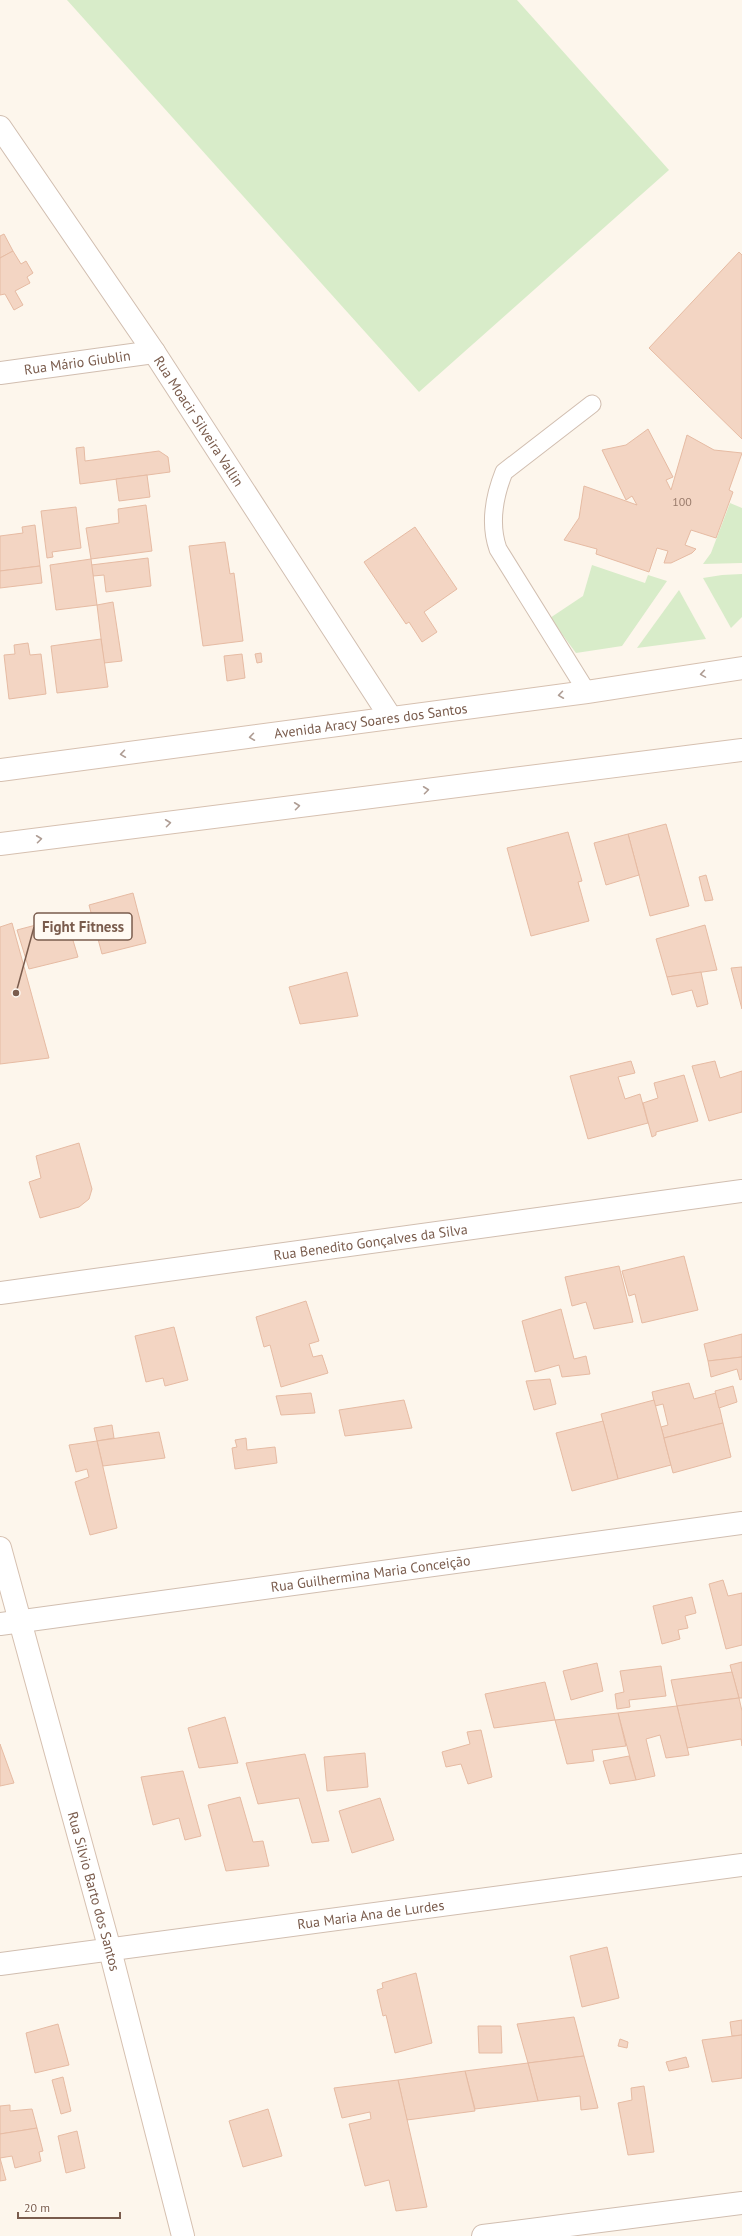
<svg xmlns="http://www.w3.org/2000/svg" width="742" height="2236" font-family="'PT Sans',sans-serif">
<rect width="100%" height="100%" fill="#fdf6ec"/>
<g fill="#d8ecc9">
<polygon points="67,0 517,0 669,170 419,392"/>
<polygon points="730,503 742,508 742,563 703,564 711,553"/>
<polygon points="592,565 645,583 648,575 667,581 622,646 576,653 550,618 583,596"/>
<polygon points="742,574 742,617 731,628 703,578 722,575"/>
<polygon points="679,590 706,639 637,648"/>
</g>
<g fill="#f3d5c3" stroke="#e6bba3">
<polygon points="4,234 13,251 0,258 0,236"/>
<polygon points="13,251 21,264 26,261 33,273 27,277 30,283 15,291 23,305 14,310 5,294 0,295 0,258"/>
<polygon points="739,252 742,255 742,439 649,348"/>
<polygon points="648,429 673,477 666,480 671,490 687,435 714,450 742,453 729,490 733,492 716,538 691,530 685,545 696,549 692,553 671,563 664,563 668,551 657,548 649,572 596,554 597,549 564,540 579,518 584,486 637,505 632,496 626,500 602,450 626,445"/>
<polygon points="84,447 85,461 159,451 168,457 170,472 80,484 76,448"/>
<polygon points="147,475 150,497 119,501 116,479"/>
<polygon points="146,505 152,551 91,559 86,528 119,523 118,509"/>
<polygon points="76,507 81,548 52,552 53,557 47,558 41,511"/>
<polygon points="35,525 40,566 0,571 0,536 23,533 22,527"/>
<polygon points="415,527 457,589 424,612 437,632 422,642 409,622 406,624 364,562"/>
<polygon points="225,542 230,574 234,573 243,641 203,646 189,546"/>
<polygon points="148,558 151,586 106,592 104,575 93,576 91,565"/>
<polygon points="91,559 97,605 56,610 50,565"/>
<polygon points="40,566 42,583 0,588 0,571"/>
<polygon points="113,602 122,661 104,663 97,605"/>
<polygon points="101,639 108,687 57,693 51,646"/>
<polygon points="28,643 30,655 41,654 46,694 9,699 4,655 15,654 14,645"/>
<polygon points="261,653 262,662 257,663 255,654"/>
<polygon points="242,654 245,678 227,681 224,656"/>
<polygon points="666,824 689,906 650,916 628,834"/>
<polygon points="568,832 582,881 578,882 589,921 531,936 507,848"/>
<polygon points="628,834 639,875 606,885 594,843"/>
<polygon points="706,875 713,900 705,901 699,877"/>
<polygon points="133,893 146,943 102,954 89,905"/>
<polygon points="66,917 78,957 29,969 17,930"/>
<polygon points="12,923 49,1058 0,1064 0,927"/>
<polygon points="705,925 717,970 667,977 656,939"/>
<polygon points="742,967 742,1009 731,968"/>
<polygon points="347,972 358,1016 300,1024 289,987"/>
<polygon points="701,972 708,1004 697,1007 692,990 672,995 667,977"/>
<polygon points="631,1061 635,1073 618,1077 625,1099 640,1094 648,1123 588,1139 570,1076"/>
<polygon points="715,1061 720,1078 742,1071 742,1112 709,1121 692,1066"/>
<polygon points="684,1075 698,1121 656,1132 656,1135 652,1137 643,1103 658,1098 654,1083"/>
<polygon points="79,1143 92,1189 89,1199 79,1207 40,1218 29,1182 41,1178 36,1156"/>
<polygon points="684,1256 698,1310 642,1323 635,1294 629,1296 622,1271"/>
<polygon points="619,1266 633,1322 594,1329 586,1302 572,1306 565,1277"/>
<polygon points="306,1301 319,1341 309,1344 313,1357 322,1355 328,1373 281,1387 270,1345 264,1347 256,1317"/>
<polygon points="561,1309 574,1359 586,1356 590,1374 562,1377 559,1365 535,1372 522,1321"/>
<polygon points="174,1327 188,1380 165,1386 163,1378 146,1382 135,1336"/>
<polygon points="742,1334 742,1357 708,1361 704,1344"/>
<polygon points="742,1357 742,1379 740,1380 737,1369 711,1377 708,1361"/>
<polygon points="550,1379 556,1404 534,1410 526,1381"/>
<polygon points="689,1383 694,1399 716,1393 723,1423 664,1438 661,1427 668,1425 663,1404 655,1406 652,1392"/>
<polygon points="733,1386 737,1402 719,1408 715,1391"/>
<polygon points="311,1393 315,1413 281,1415 276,1396"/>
<polygon points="404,1400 412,1428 345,1436 339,1410"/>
<polygon points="654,1400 671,1465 618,1479 601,1414"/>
<polygon points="603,1421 618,1479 572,1491 556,1433"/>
<polygon points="723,1423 731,1457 673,1473 664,1438"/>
<polygon points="112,1425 114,1438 97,1441 94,1428"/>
<polygon points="159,1432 165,1458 103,1466 97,1441"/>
<polygon points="246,1438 247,1450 275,1447 277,1463 235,1469 232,1448 237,1447 235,1440"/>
<polygon points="97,1441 117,1528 90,1535 75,1482 89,1477 87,1469 76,1472 69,1445"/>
<polygon points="723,1580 728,1596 742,1593 742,1645 726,1649 709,1584"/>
<polygon points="692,1597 696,1613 685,1616 688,1628 678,1630 680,1639 662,1644 653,1606"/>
<polygon points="742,1662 742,1698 739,1698 730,1665"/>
<polygon points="597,1663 603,1691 571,1700 563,1671"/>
<polygon points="661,1666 666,1696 629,1700 630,1707 617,1709 615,1694 624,1692 620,1671"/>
<polygon points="732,1672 739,1698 677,1706 671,1680"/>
<polygon points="545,1682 555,1720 494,1728 485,1694"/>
<polygon points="739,1698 742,1711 742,1746 741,1739 687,1748 677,1706"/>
<polygon points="677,1706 689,1755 666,1758 660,1735 646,1739 655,1776 636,1780 618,1713"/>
<polygon points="618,1713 626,1746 592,1750 594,1761 567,1764 555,1720"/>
<polygon points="225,1717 238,1763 199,1768 188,1728"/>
<polygon points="481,1730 492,1777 468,1784 461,1764 446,1767 442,1752 470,1744 467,1732"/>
<polygon points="0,1744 14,1783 0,1786"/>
<polygon points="365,1753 368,1787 327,1791 324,1757"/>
<polygon points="305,1754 329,1841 312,1843 299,1798 258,1804 246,1763"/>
<polygon points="629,1756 636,1780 610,1784 603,1761"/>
<polygon points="183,1771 201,1836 185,1840 179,1818 153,1825 141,1777"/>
<polygon points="240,1797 253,1842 263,1841 269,1866 226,1871 208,1805"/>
<polygon points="380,1798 394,1840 352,1853 339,1811"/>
<polygon points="607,1947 619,1998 582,2007 570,1956"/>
<polygon points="416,1973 432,2043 395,2053 386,2015 383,2016 377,1990 383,1988 382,1983"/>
<polygon points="574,2017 584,2056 528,2063 517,2024"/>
<polygon points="742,2020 742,2035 732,2036 730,2022"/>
<polygon points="58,2024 69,2065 35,2073 26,2033"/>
<polygon points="478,2026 501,2026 502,2053 479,2053"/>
<polygon points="742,2035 742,2078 712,2082 702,2040"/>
<polygon points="620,2039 628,2042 627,2048 618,2046"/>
<polygon points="584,2056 598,2108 581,2110 580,2096 538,2101 528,2063"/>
<polygon points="686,2057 689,2067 669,2071 666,2062"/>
<polygon points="528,2063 538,2101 475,2109 465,2071"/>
<polygon points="465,2071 475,2111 407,2120 398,2080"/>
<polygon points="63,2077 71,2111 61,2114 52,2080"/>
<polygon points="398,2080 427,2207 396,2211 389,2180 365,2186 349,2124 371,2119 370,2112 342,2118 334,2088"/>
<polygon points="644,2086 654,2152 628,2155 618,2103 632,2100 631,2088"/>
<polygon points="10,2105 10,2111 32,2109 37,2128 0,2134 0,2106"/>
<polygon points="268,2109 282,2156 243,2167 229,2121"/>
<polygon points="37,2128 43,2151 39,2152 41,2161 15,2168 12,2156 0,2158 0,2134"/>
<polygon points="77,2131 85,2168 66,2173 58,2136"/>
<polygon points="0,2158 6,2180 0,2181"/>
</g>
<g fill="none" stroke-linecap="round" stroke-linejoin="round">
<g stroke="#d1beb0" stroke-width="19">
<path id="lane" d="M587,692L498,549C489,523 494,497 504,472L592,404"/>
</g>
<g stroke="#d1beb0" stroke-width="24">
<g id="street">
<path id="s1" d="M0,127L154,352L391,718"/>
<path id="s2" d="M0,373L154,352"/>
<path id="s3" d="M0,1293L742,1191"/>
<path id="s4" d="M0,1624L742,1523"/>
<path id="s5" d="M0,1964L742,1865"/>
<polyline points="483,2236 742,2203"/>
</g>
</g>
<g stroke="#d6c0b0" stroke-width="24">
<g id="secondary">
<path id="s6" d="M0,770L587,692L742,668"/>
<polyline points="0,844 742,750"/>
<path id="s7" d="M0,1548L110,1950L183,2236"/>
</g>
</g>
<use href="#lane" stroke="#fff" stroke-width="17"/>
<use href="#street" stroke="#fff" stroke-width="22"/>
<use href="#secondary" stroke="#fff" stroke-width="22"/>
</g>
<defs><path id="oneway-chevron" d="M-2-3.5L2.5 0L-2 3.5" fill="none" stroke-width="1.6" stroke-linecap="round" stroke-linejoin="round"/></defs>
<g stroke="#af9d94">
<use href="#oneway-chevron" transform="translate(703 674) rotate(171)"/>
<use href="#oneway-chevron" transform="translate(561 695) rotate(172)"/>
<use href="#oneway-chevron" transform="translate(252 737) rotate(172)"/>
<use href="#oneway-chevron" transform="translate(123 754) rotate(172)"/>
<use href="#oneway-chevron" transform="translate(426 790) rotate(-7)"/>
<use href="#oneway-chevron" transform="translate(297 806) rotate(-7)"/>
<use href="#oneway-chevron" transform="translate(168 823) rotate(-7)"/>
<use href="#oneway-chevron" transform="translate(39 839) rotate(-7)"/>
</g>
<g text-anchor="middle" stroke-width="3" stroke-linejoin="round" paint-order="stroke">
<g font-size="12" fill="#987a6a">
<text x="682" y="506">100</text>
</g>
<g font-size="14" fill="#7a5c4d" stroke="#fffaf3">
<text dy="5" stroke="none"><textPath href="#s2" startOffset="78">Rua Mário Giublin</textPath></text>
<text dy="5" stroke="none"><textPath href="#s1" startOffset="355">Rua Moacir Silveira Vallin</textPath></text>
<text dy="5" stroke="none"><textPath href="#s6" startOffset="374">Avenida Aracy Soares dos Santos</textPath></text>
<text dy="5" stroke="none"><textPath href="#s3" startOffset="374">Rua Benedito Gonçalves da Silva</textPath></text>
<text dy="5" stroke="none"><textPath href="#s4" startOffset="374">Rua Guilhermina Maria Conceição</textPath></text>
<text dy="5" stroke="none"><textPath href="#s7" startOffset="356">Rua Silvio Barto dos Santos</textPath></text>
<text dy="5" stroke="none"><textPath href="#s5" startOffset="374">Rua Maria Ana de Lurdes</textPath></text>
</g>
</g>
<path fill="none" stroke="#7a5c4d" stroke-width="1.5" d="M16 993L34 927"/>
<circle fill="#7a5c4d" stroke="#fffaf3" stroke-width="1.5" cx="16" cy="993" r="4"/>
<rect fill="#fffaf3" stroke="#7a5c4d" stroke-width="1.5" x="34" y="913" width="98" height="27" rx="4"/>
<g font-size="15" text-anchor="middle" font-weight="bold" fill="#7a5c4d">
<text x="83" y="932">Fight Fitness</text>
</g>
<path d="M18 2212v6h102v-6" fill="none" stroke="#7a5c4d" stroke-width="2"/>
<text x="24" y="2212" font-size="12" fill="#7a5c4d" stroke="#fffaf3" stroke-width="3" paint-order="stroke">20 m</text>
</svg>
